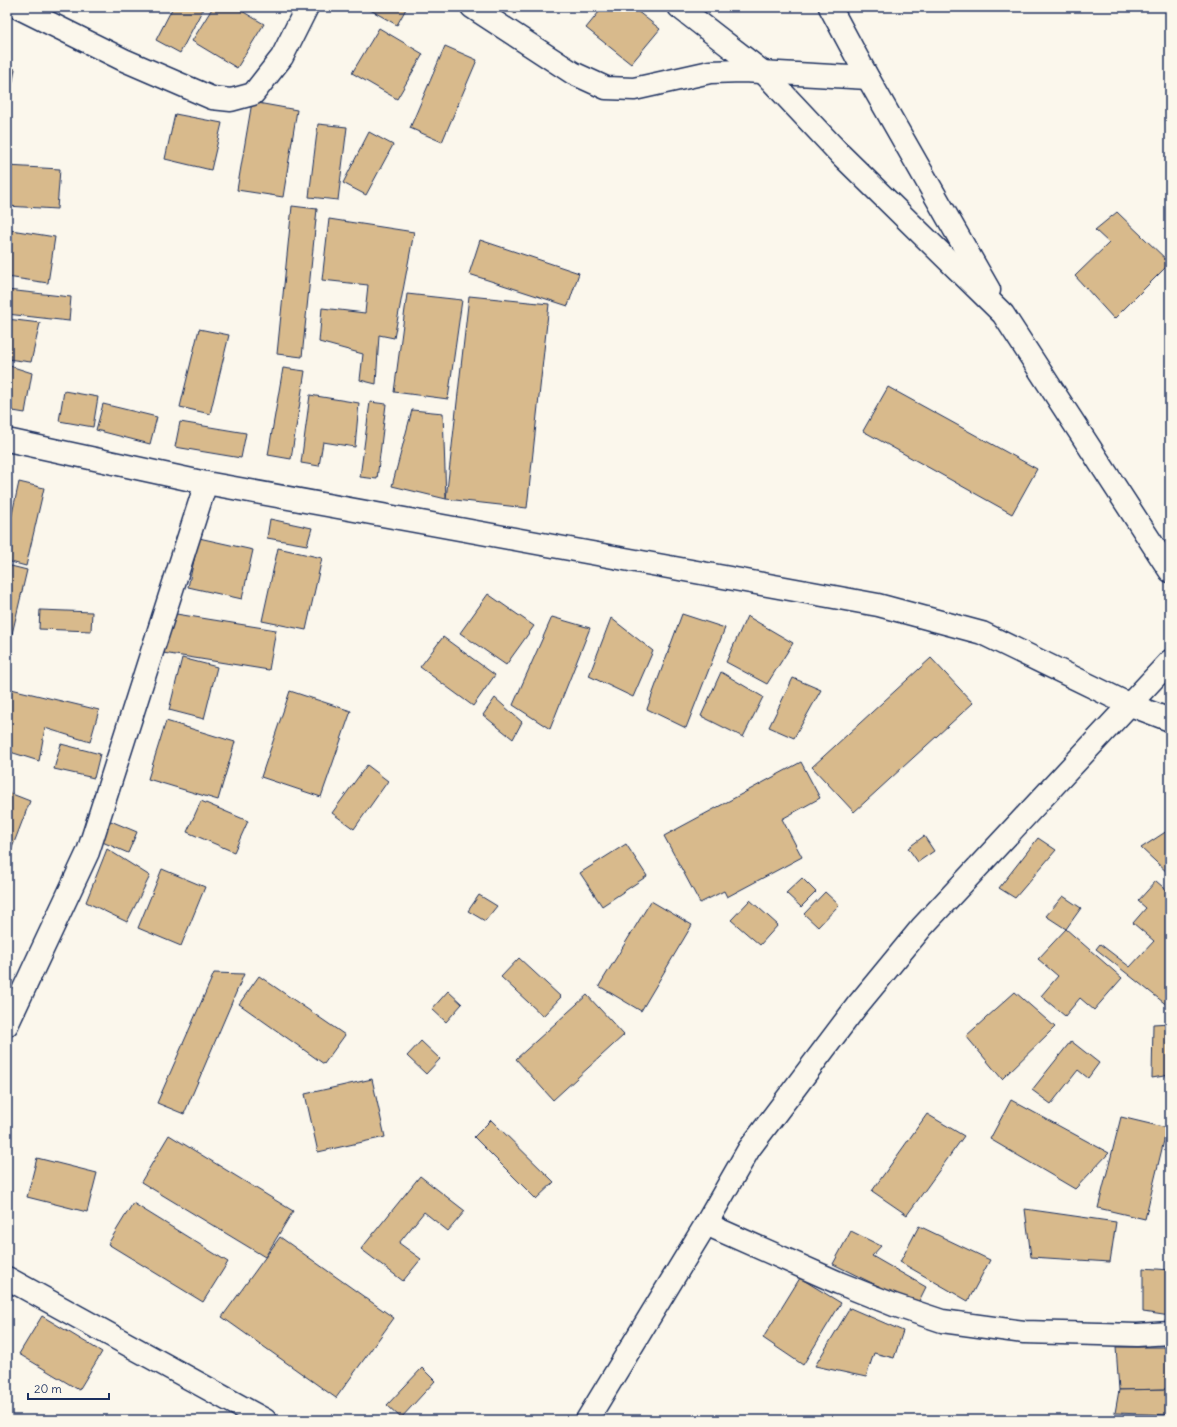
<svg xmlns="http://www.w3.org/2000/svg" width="1177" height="1427" font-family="Delius,sans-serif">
<rect width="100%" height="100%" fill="#fbf7ec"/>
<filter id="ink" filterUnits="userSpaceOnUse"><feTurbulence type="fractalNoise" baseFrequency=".025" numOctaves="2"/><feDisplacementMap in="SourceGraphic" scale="8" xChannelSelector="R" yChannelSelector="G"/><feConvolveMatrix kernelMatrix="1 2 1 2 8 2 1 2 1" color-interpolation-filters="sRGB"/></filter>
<g filter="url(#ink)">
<g fill="#d8ba8c" stroke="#1b2f5e">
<polygon points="173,7 204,7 180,53 156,40"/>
<polygon points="213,7 235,7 264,24 237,68 192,41"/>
<polygon points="365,7 407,7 397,25"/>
<polygon points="506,7 521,7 515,14"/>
<polygon points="603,7 632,7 660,29 631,64 586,28"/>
<polygon points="379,28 423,54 397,99 352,73"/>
<polygon points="445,46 477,60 442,142 410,128"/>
<polygon points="7,67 15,69 7,117"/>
<polygon points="252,102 297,110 283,197 237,190"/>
<polygon points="175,114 222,123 211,170 165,159"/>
<polygon points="318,124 347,127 338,200 309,197"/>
<polygon points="369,132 393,145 366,195 343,183"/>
<polygon points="7,166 60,169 57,209 7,206"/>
<polygon points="292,206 317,209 302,357 277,354"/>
<polygon points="1117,212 1170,263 1114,319 1075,276 1109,243 1095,230"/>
<polygon points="329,219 414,232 394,338 379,335 376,384 360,380 363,354 319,342 322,308 365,313 368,285 322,280"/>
<polygon points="11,230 55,237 48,283 7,277 7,255"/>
<polygon points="480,240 579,273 568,306 469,274"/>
<polygon points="7,290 71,297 69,321 7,314"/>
<polygon points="407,294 462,300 448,399 394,392"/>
<polygon points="469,296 549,304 527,508 446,499"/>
<polygon points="7,319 40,323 31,362 7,359"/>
<polygon points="199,329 229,335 210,414 180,407"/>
<polygon points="7,365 32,373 25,413 7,410"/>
<polygon points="283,368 305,371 291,459 268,455"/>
<polygon points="888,387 1037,469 1012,514 863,431"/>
<polygon points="64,391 98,397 93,427 59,421"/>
<polygon points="310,395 359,403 355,447 323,442 319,466 301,463"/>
<polygon points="370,402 386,404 377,479 360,477"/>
<polygon points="103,404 157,417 150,444 96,430"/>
<polygon points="412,410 443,413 446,499 392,486"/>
<polygon points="180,422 246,433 241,458 175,447"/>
<polygon points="19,482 44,488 26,566 7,561 7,537"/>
<polygon points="270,519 312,528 307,545 267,538"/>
<polygon points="199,538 253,550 242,599 188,587"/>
<polygon points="278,548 322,558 306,630 262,621"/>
<polygon points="7,565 27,570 12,634 7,633"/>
<polygon points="488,594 534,626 506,665 460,633"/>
<polygon points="40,610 92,612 91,631 39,629"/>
<polygon points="170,613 276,630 269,670 163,653"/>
<polygon points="682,614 725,628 686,728 647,709"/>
<polygon points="747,616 793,643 767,684 726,662"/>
<polygon points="552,617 590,628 550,729 513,705"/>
<polygon points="611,618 653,651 633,697 589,676"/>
<polygon points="443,637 495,675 473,706 420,667"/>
<polygon points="182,658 217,667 204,719 169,710"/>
<polygon points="931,658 973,703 854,812 812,767"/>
<polygon points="721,672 763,697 743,737 701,716"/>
<polygon points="793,678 821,690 794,738 769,727"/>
<polygon points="7,688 99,710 90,742 45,728 39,761 7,751"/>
<polygon points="290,691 351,711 321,797 261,777"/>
<polygon points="495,698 522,722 513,739 483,715"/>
<polygon points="166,721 235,742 218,800 148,779"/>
<polygon points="61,744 100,754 94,778 54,769"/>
<polygon points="801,762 820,798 782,819 802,857 727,897 724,891 700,903 664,836"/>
<polygon points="367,765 388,781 354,829 332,813"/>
<polygon points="7,792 30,801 7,861"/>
<polygon points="201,801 248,821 234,852 187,832"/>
<polygon points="106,819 137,832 128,853 100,841"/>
<polygon points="1170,829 1170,875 1141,848"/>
<polygon points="924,836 934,851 918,862 908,848"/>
<polygon points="1038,838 1056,850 1015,898 999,888"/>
<polygon points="626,844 647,876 602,906 580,873"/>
<polygon points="107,849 150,876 127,922 86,902"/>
<polygon points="162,869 205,887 181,946 138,928"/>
<polygon points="802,878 816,892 801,907 786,893"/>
<polygon points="1156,881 1170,893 1170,1004 1168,1006 1096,949 1100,944 1130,967 1154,941 1133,923 1146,908 1138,901"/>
<polygon points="825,892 839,905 818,927 804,914"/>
<polygon points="479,895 497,906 485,921 468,911"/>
<polygon points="1063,896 1081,908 1066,929 1046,916"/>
<polygon points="750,900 778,925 760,945 731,920"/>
<polygon points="651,901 692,925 641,1011 599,986"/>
<polygon points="1066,929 1122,978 1094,1010 1080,998 1065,1016 1041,996 1058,976 1038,959"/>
<polygon points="519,958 561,997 543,1016 501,977"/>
<polygon points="214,973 244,974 184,1114 157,1103"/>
<polygon points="259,976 345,1035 324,1064 239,1004"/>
<polygon points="448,991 462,1004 446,1022 432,1009"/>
<polygon points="1015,992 1055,1027 1002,1079 966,1036"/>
<polygon points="587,995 624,1035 553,1100 516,1059"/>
<polygon points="1170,1023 1170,1075 1152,1078 1153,1024"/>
<polygon points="421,1041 440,1059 426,1074 407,1056"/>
<polygon points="1071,1041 1099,1063 1088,1078 1078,1070 1051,1104 1032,1090"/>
<polygon points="372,1079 385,1137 318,1152 305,1094"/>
<polygon points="1011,1100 1109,1153 1075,1189 990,1139"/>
<polygon points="927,1114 964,1136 907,1215 872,1191"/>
<polygon points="1121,1117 1167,1128 1145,1219 1098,1208"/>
<polygon points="491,1120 554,1182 536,1199 474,1137"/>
<polygon points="169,1135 293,1211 265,1257 141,1182"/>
<polygon points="37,1158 97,1173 87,1212 27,1197"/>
<polygon points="420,1176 465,1211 448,1231 424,1212 399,1243 421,1259 403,1281 361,1249"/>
<polygon points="133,1203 228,1262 203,1302 108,1244"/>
<polygon points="1025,1209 1116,1222 1110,1262 1031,1257"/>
<polygon points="919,1226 990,1260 968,1301 900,1262"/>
<polygon points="851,1231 881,1246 872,1256 926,1287 917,1305 833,1264"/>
<polygon points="280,1237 394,1318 336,1398 222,1317"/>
<polygon points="1143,1268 1170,1270 1170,1316 1143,1312"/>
<polygon points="800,1278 841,1303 803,1365 763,1338"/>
<polygon points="7,1291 13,1293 7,1309"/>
<polygon points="850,1308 903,1331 894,1358 874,1353 866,1377 815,1366"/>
<polygon points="42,1316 102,1352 79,1390 19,1354"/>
<polygon points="1116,1347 1170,1347 1170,1389 1119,1390"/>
<polygon points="422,1368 435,1381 401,1418 387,1405"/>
<polygon points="1170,1389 1170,1415 1115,1413 1119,1390"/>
</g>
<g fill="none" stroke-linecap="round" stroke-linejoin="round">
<g stroke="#1b2f5e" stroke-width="25">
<g id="minor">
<polyline points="17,7 124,60 212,98 231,100 253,94 282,57 307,7"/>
<polyline points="472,7 573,73 606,88 634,89 710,72 743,71 868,78"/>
<polyline points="679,7 764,73 841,155 1003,314 1170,571"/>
<polyline points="830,7 868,78 989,290"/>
<polyline points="1128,704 1170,720"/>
<polyline points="7,1025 88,852 206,483"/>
<polyline points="706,1224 839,1283 894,1305 942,1321 1024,1332 1137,1335 1170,1333"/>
<polyline points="7,1278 265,1420"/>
</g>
</g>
<g stroke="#1b2f5e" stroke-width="25">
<polyline id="tertiary" points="7,440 206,483 878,605 982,633 1128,704"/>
</g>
<g stroke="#1b2f5e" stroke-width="25">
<polyline id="trunk" points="587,1420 706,1224 749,1149 856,1007 922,927 1170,661"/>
</g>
<use href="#minor" stroke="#fbf7ec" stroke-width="22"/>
<use href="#tertiary" stroke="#fbf7ec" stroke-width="22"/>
<use href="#trunk" stroke="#fbf7ec" stroke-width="22"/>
</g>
</g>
<rect width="1177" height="1427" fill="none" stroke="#fbf7ec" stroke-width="24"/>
<rect x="12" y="12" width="1153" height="1403" fill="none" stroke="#1b2f5e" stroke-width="1.5" filter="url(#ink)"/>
<path d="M28 1393v6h81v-6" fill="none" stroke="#1b2f5e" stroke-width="2"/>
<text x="34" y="1393" font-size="12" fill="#1b2f5e" stroke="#fbf7ec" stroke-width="3" paint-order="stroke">20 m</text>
</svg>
